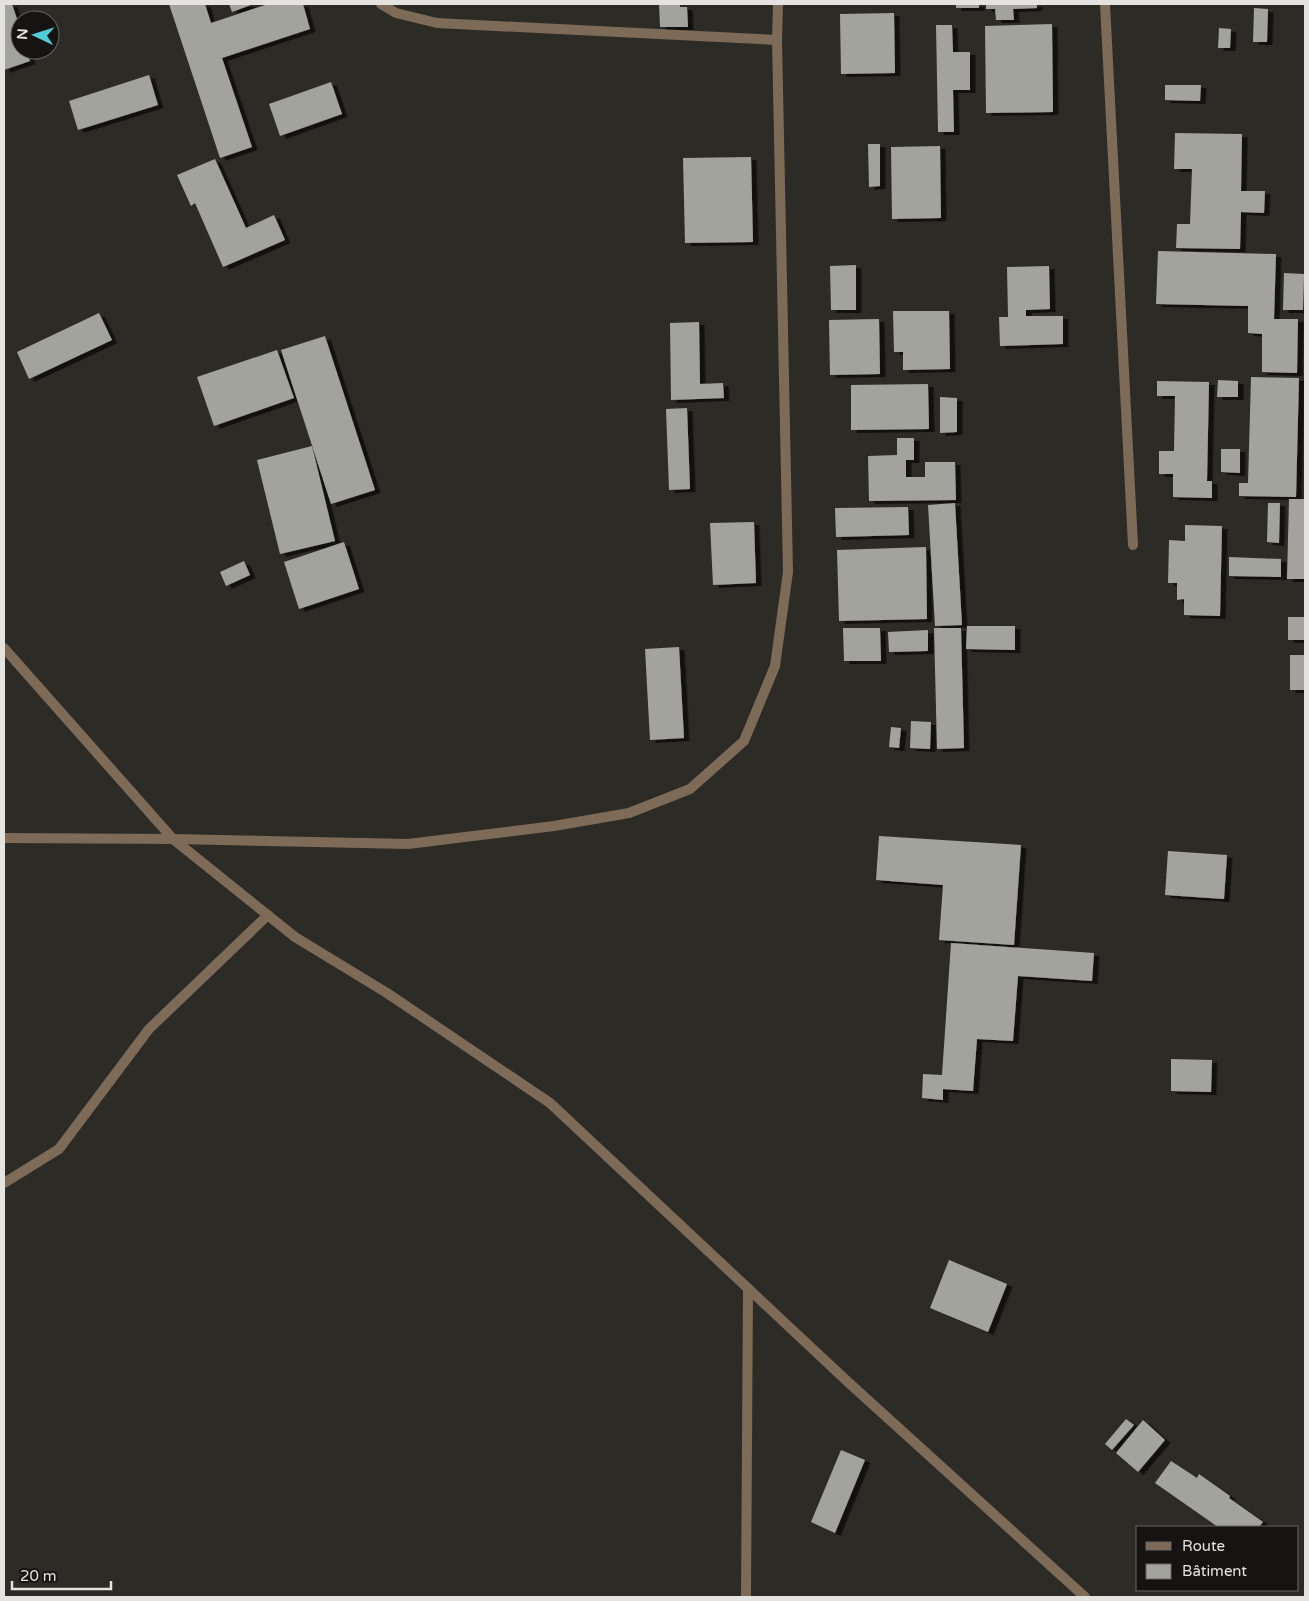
<svg xmlns="http://www.w3.org/2000/svg" width="1309" height="1601" font-family="'Varela Round',sans-serif">
<defs>
<filter id="shadow"><feDropShadow dx="5.5" dy="3" stdDeviation="0" flood-color="#0009"/></filter>
</defs>
<rect width="100%" height="100%" fill="#2d2b26"/>
<g fill="#a2a39d" filter="url(#shadow)">
<polygon points="4,4 12,4 20,28 20,50 27,50 30,61 4,70"/>
<polygon points="169,4 205,4 211,23 268,4 303,4 310,29 222,58 252,147 220,158"/>
<polygon points="229,4 250,4 251,5 232,12"/>
<polygon points="659,4 680,4 680,7 687,7 688,27 660,27"/>
<rect x="956" y="4" width="23" height="4"/>
<polygon points="986,4 1037,4 1037,8 1013,9 1014,20 996,20 995,9 986,9"/>
<polygon points="1254,8 1268,9 1267,42 1253,42"/>
<polygon points="894,13 895,73 841,74 840,14"/>
<polygon points="1052,24 1053,112 986,113 985,26"/>
<polygon points="936,25 952,25 953,52 970,52 970,90 953,90 954,132 938,132"/>
<polygon points="1219,28 1231,29 1230,48 1218,48"/>
<polygon points="149,75 158,105 78,130 69,101"/>
<polygon points="331,82 342,114 280,136 269,104"/>
<polygon points="1165,85 1201,85 1200,101 1165,100"/>
<polygon points="1175,133 1242,134 1241,191 1265,191 1264,213 1241,212 1240,249 1176,248 1177,224 1190,224 1192,169 1174,169"/>
<polygon points="868,144 880,144 880,186 869,187"/>
<polygon points="940,146 941,218 892,219 891,147"/>
<polygon points="751,157 753,242 685,243 683,158"/>
<polygon points="215,159 246,228 274,215 285,240 223,267 195,203 191,206 177,175"/>
<polygon points="1158,251 1276,254 1274,319 1298,319 1297,373 1262,372 1262,334 1248,333 1248,306 1156,304"/>
<polygon points="856,265 856,310 831,310 830,266"/>
<polygon points="1049,266 1050,309 1026,310 1026,316 1063,316 1063,344 1000,346 999,317 1008,317 1007,267"/>
<polygon points="1284,273 1304,274 1303,310 1283,310"/>
<polygon points="893,311 949,311 950,369 903,370 903,352 894,352"/>
<polygon points="99,313 112,340 29,379 17,352"/>
<polygon points="879,319 880,374 830,375 829,320"/>
<polygon points="699,322 700,384 723,383 724,398 671,400 670,323"/>
<polygon points="325,336 375,490 331,504 281,350"/>
<polygon points="277,350 294,398 214,426 197,377"/>
<polygon points="1251,377 1299,378 1296,497 1239,496 1239,483 1248,483"/>
<polygon points="1218,380 1238,381 1238,397 1217,397"/>
<polygon points="1157,381 1209,382 1207,481 1212,481 1212,498 1173,497 1173,474 1159,474 1159,451 1174,451 1175,396 1157,396"/>
<polygon points="928,384 929,429 851,430 851,385"/>
<polygon points="940,397 957,398 957,432 940,433"/>
<polygon points="687,408 690,489 669,490 666,409"/>
<polygon points="897,438 914,438 914,460 906,460 906,477 925,477 925,462 955,462 956,500 869,501 868,456 897,455"/>
<polygon points="312,446 335,541 280,554 257,460"/>
<polygon points="1221,449 1240,449 1240,473 1221,472"/>
<polygon points="1289,499 1305,499 1305,579 1287,579"/>
<polygon points="955,503 962,625 935,626 928,505"/>
<polygon points="1268,503 1280,503 1279,543 1267,542"/>
<polygon points="908,507 909,535 836,537 835,508"/>
<polygon points="754,522 756,583 713,585 710,523"/>
<polygon points="1185,525 1222,526 1220,616 1184,615 1184,599 1177,600 1177,583 1168,583 1169,540 1185,541"/>
<polygon points="344,542 359,589 299,609 284,562"/>
<polygon points="926,547 927,619 839,621 837,550"/>
<polygon points="1229,557 1281,559 1281,577 1229,576"/>
<polygon points="244,561 250,575 226,586 220,572"/>
<rect x="1288" y="617" width="17" height="23"/>
<polygon points="967,626 1015,626 1015,650 966,649"/>
<polygon points="843,628 880,628 881,661 844,661"/>
<polygon points="934,628 961,628 964,748 937,749"/>
<polygon points="928,630 928,651 889,652 888,632"/>
<polygon points="679,647 684,738 650,740 645,649"/>
<rect x="1290" y="655" width="15" height="35"/>
<polygon points="911,721 931,722 930,749 910,748"/>
<polygon points="891,727 901,728 899,748 889,747"/>
<polygon points="879,836 1021,845 1014,945 939,940 943,885 876,880"/>
<polygon points="1168,851 1227,855 1224,899 1165,895"/>
<polygon points="951,943 1094,953 1092,981 1018,976 1013,1041 977,1039 973,1091 943,1089 943,1100 922,1098 923,1074 942,1075"/>
<polygon points="1171,1059 1212,1060 1211,1092 1171,1091"/>
<polygon points="949,1260 1007,1284 988,1332 930,1308"/>
<polygon points="1126,1419 1134,1425 1112,1450 1105,1444"/>
<polygon points="1143,1420 1165,1440 1138,1472 1116,1453"/>
<polygon points="841,1450 865,1460 835,1533 811,1522"/>
<polygon points="1171,1461 1197,1478 1199,1474 1230,1496 1229,1498 1263,1522 1259,1527 1218,1527 1155,1483"/>
</g>
<g fill="none" stroke-linecap="round" stroke-linejoin="round">
<g stroke="#7d6b57" stroke-width="10">
<polyline points="381,4 396,13 437,23 777,40"/>
<polyline points="1105,4 1133,545"/>
<polyline points="4,648 173,839 295,937 387,993 550,1103 848,1382 1085,1597"/>
<polyline points="4,838 173,839 408,844 554,826 629,813 690,789 744,741 775,666 788,572 777,40 778,4"/>
<polyline points="4,1183 59,1149 149,1029 268,915"/>
<polyline points="746,1597 748,1288"/>
</g>
</g>
<rect width="1309" height="1601" fill="none" stroke="#e4e3e0" stroke-width="10"/>
<rect x="1136" y="1526" width="162" height="65" fill="#151412" stroke="#686764"/>
<rect x="1146" y="1542" width="25" height="8" fill="#7d6b57" stroke="#686764"/>
<text x="1182" y="1551" font-size="15" fill="#e4e3e0">Route</text>
<rect x="1146" y="1564" width="25" height="15" fill="#a2a39d" stroke="#686764"/>
<text x="1182" y="1576" font-size="15" fill="#e4e3e0">Bâtiment</text>
<g transform="translate(35 35) rotate(274)"><circle r="24" fill="#151412" stroke="#686764"/>
<path d="M0-4L9 19L0 12L-9 19Z" fill="#52cbd9"/>
<text y="-8" font-size="14" font-weight="bold" text-anchor="middle" fill="#e4e3e0">N</text>
</g>
<path d="M12 1581v8h99v-8" fill="none" stroke="#e4e3e0" stroke-width="2.5"/>
<text x="20" y="1581" font-size="15" fill="#e4e3e0" stroke="#151412" stroke-width="4" paint-order="stroke">20 m</text>
</svg>
